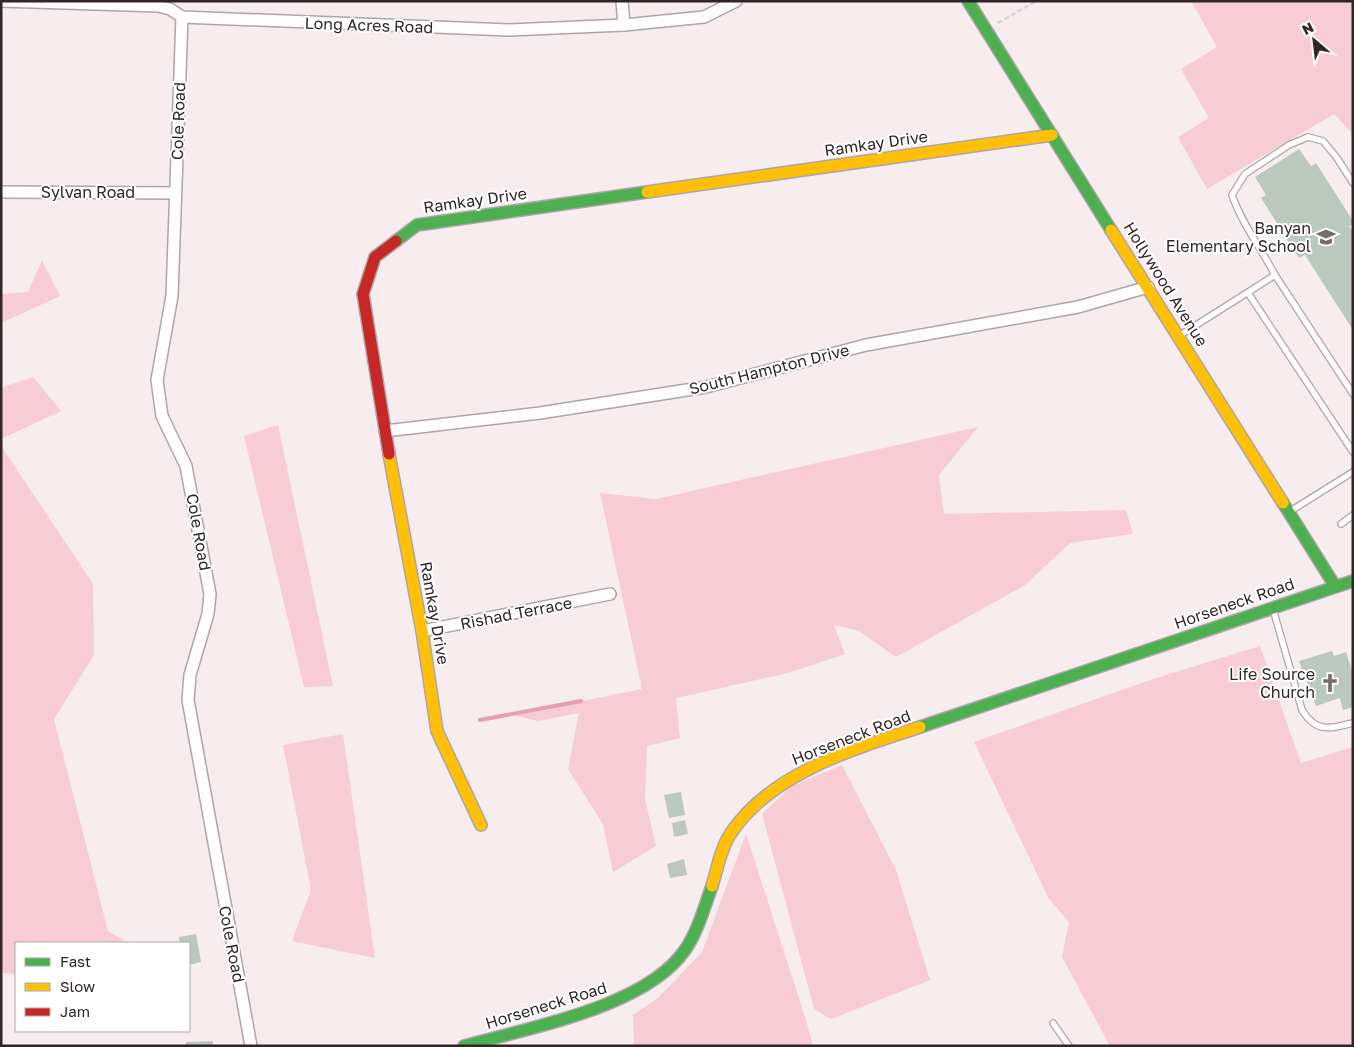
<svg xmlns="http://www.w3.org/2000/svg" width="1354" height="1047" font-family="'Golos Text',sans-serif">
<rect width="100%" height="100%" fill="#f7ecee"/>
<g fill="#f8ccd5">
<polygon points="1191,1 1353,1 1353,134 1334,114 1207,189 1178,137 1209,118 1181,69 1217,47"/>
<polygon points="42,260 60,296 1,323 1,294 28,292"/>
<polygon points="33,377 61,411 1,439 1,388"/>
<polygon points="278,425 333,686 304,687 244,436"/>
<polygon points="978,427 939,475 944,514 1126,510 1133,534 1070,543 1025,585 896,657 859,631 834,625 845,654 788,673 676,698 680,738 647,746 645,799 656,846 613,872 603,824 568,769 579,713 538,721 514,715 642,689 600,493 656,499"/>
<polygon points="1,446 93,584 94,655 54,719 108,931 128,943 16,943 16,974 1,973"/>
<polygon points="1260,646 1301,763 1353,747 1353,1046 1110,1046 1062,957 1069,922 1049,899 974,742 1153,679"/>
<polygon points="343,734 375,958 292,941 311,890 283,745"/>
<polygon points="842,765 896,870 930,980 831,1019 814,1009 762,814 792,786"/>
<polygon points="746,834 806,1020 813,1046 634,1046 633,1015 658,998 702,952"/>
</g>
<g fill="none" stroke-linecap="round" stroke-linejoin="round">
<polyline stroke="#e69eb0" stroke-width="4" points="480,720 581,701"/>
</g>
<g fill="#bac8be">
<polygon points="1299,149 1311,166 1316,163 1353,221 1353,224 1349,226 1353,232 1353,330 1305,255 1299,258 1261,198 1266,195 1255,177"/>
<polygon points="1332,651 1334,656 1346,652 1353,674 1353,707 1343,710 1340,698 1316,706 1299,661"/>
<polygon points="681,792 685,815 669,818 664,795"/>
<polygon points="685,820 688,834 674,837 672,823"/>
<polygon points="684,859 687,875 670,878 667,864"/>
<polygon points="196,934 201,962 189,965 189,943 180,943 179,937"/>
<polygon points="213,1041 213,1046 186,1046 186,1042"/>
</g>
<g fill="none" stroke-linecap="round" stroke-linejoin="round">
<g stroke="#afa5a7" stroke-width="8">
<g id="lane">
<path d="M1275,275C1261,248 1242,224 1232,195L1245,174L1289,145L1308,137L1323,141L1337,158L1353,183"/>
<polyline points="1248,293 1353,452"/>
<polyline points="1179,336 1275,275 1353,394"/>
<polyline points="1289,512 1353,472"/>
<polyline points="1341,524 1353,515"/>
<path d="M1273,609L1302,710C1316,733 1330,729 1353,723"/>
<polyline points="1053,1023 1069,1046"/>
</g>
</g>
<g stroke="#afa5a7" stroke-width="14">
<g id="street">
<polyline points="1,1 158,6 170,9 182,17 509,30 624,25 704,17 736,1"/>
<polyline points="622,1 624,25"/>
<polyline points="182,17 172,296 157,380 162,416 186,466 210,594 208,614 190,675 188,700 251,1046"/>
<polyline points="1,192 175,193"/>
<polyline points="385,431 540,413 706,387 866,345 1078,307 1148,287"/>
<polyline points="422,631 610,594"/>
</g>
</g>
<g stroke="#afa5a7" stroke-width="14">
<g id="fast">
<polyline points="968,1 1111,230"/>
<polyline points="396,241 417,225 647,192"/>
<polyline points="1283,503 1335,586"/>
<polyline points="920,727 1353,581"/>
<path d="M464,1046C528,1028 646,1007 685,950C698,931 704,908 712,886"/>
</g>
</g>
<g stroke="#afa5a7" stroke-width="14">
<g id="slow">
<polyline points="647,192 1052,135"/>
<polyline points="1111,230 1283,503"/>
<polyline points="389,454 422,631 437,731 481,825"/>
<path d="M712,886C717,870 721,847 731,833C772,772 854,749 920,727"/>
</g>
</g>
<g stroke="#afa5a7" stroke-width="14">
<polyline id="jam" points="389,454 363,294 375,257 396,241"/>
</g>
<polyline stroke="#d7d3d4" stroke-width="2.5" stroke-dasharray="5 2.5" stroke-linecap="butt" points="998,23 1036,1"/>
<use href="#lane" stroke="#fefcfc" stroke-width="5.5"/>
<use href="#street" stroke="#fefcfc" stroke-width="11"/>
<use href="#fast" stroke="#4caf50" stroke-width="11"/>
<use href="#slow" stroke="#ffc107" stroke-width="11"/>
<use href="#jam" stroke="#c62828" stroke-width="11"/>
</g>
<defs>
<g id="school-bare" transform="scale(1.5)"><path d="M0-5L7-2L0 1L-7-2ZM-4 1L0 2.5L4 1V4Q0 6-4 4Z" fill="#766b6d" stroke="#fff" stroke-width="2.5" paint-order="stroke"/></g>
<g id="church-bare" transform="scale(1.5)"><path d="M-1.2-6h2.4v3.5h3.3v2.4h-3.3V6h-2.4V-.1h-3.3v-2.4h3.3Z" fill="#766b6d" stroke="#fff" stroke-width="2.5" paint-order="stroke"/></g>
</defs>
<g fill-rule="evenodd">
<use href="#school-bare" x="1326" y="237"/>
<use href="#church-bare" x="1330" y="683"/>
</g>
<g text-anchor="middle" stroke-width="4" stroke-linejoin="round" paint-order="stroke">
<g font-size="16" fill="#312528" stroke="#fff">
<text transform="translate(369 25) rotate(2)" y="6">Long Acres Road</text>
<text transform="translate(178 121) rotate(-88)" y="6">Cole Road</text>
<text transform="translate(876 143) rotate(-8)" y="6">Ramkay Drive</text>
<text x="88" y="198">Sylvan Road</text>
<text transform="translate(475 200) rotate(-8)" y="6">Ramkay Drive</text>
<text transform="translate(1166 284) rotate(58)" y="6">Hollywood Avenue</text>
<text transform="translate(769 369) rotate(-14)" y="6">South Hampton Drive</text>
<text transform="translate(199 532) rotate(80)" y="6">Cole Road</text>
<text transform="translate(1234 603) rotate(-19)" y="6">Horseneck Road</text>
<text transform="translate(435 613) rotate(80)" y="6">Ramkay Drive</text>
<text transform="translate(516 613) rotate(-11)" y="6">Rishad Terrace</text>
<text transform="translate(851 737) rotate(-21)" y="6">Horseneck Road</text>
<text transform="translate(232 944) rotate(79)" y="6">Cole Road</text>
<text transform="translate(546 1005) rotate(-17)" y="6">Horseneck Road</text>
</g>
<g font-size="16" fill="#312528" stroke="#fff" text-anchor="end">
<text x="1311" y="234">Banyan<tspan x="1311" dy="18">Elementary School</tspan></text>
<text x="1315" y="680">Life Source<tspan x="1315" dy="18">Church</tspan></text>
</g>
</g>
<rect width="1354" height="1047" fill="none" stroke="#312528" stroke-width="5"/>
<rect x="15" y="942" width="175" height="90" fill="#ffffff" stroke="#ada8a9"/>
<rect x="25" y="958" width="25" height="8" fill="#4caf50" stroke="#ada8a9"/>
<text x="60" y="967" font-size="15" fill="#312528">Fast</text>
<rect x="25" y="983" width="25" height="8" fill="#ffc107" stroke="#ada8a9"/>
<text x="60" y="992" font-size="15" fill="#312528">Slow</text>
<rect x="25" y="1008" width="25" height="8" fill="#c62828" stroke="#ada8a9"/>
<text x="60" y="1017" font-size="15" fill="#312528">Jam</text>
<g transform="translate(1314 40) rotate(332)" stroke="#ffffff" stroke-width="4" paint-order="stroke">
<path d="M0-4L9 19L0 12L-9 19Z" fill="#312528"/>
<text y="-8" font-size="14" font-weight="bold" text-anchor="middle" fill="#312528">N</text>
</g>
</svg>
